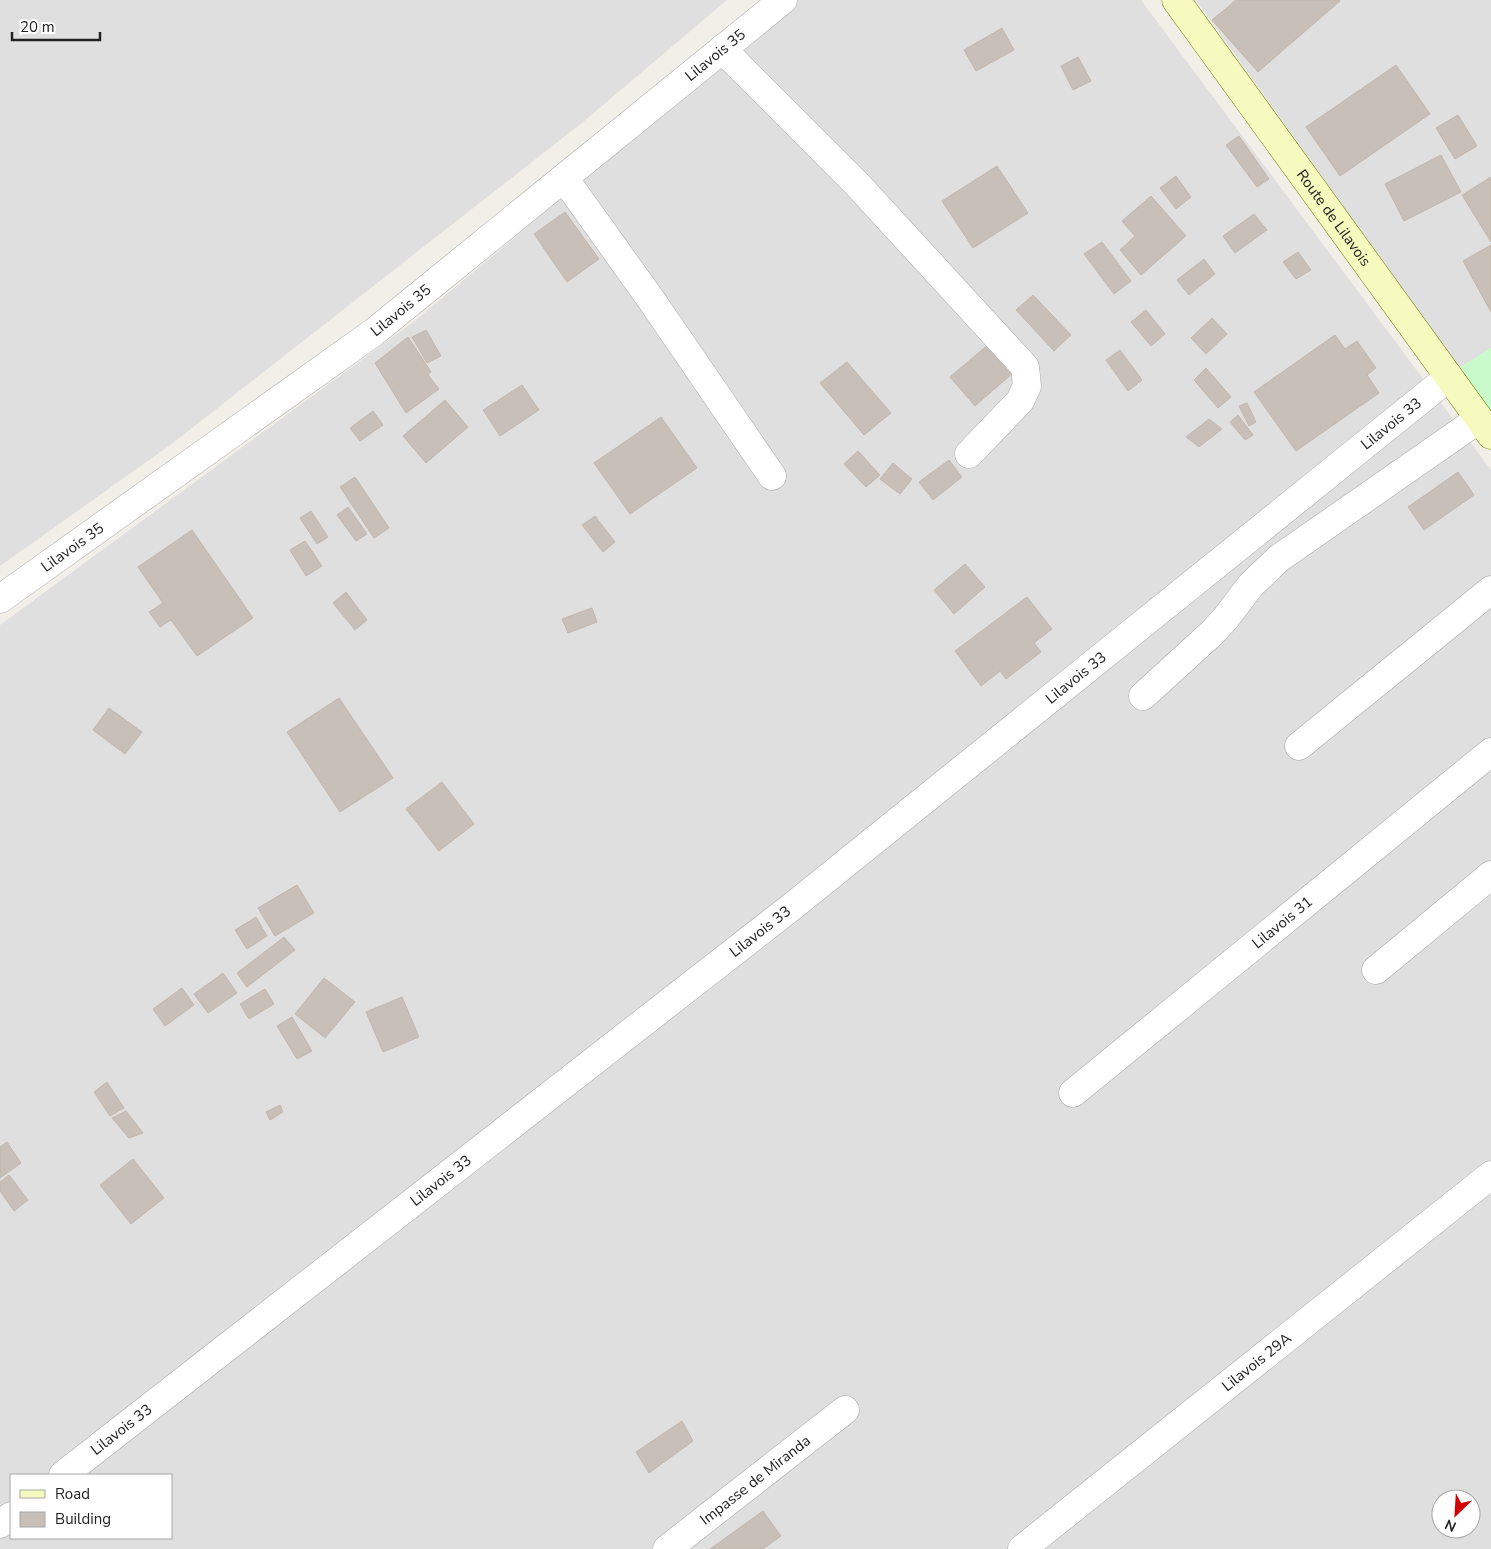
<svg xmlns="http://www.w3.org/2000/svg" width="1491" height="1549" font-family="'Nunito Sans',sans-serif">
<rect width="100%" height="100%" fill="#f2efe9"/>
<g fill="#e0dfdf" fill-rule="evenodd">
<polygon points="0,0 727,0 583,122 169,446 0,566"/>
<path d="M798,0H1141L1491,470V1549H0V625L416,320ZM11,1475H171V1538H11ZM1441,1499H1471V1529H1441Z"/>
<polygon points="1196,0 1491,0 1491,348 1459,368"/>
</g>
<polygon fill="#c8facc" points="1491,348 1491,412 1459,368"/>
<g fill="#c7bfb8" stroke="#c4b6ab">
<polygon points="1236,0 1339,0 1340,1 1258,72 1212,20"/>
<polygon points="1002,28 1014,50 976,71 964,50"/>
<polygon points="1078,57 1091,81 1073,90 1061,66"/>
<polygon points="1396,65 1430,114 1340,176 1306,127"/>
<polygon points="1458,115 1477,146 1455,159 1436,128"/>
<polygon points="1239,136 1269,179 1257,187 1226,145"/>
<polygon points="1441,155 1461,192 1404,221 1385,184"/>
<polygon points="997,166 1028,213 973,248 942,201"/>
<polygon points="1176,176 1191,197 1176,209 1160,188"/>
<polygon points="1491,177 1491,242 1462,195"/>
<polygon points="1151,196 1186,236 1141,275 1120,250 1135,236 1122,221"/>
<polygon points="565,212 599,259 567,282 534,234"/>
<polygon points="1254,214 1267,230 1235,253 1223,236"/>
<polygon points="1102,242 1131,281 1114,294 1084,254"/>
<polygon points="1491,245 1491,312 1463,261"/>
<polygon points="1298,252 1311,270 1296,279 1283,262"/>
<polygon points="1204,259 1215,274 1189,295 1177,280"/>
<polygon points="1033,295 1071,335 1054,351 1016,310"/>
<polygon points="1146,310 1165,334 1151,346 1131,322"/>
<polygon points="1212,318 1227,334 1206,354 1191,338"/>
<polygon points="426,330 441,356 427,363 412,337"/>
<polygon points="1335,335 1345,349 1357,341 1376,368 1367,375 1379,393 1296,451 1254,392"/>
<polygon points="408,337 431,372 428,375 439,389 406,413 375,363"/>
<polygon points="990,343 1014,372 975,406 950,377"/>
<polygon points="1120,350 1142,380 1128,391 1106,360"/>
<polygon points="847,362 891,413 864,435 820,383"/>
<polygon points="1206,368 1231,397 1218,408 1194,380"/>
<polygon points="522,385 539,410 500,436 483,410"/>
<polygon points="445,400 468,427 426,463 403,436"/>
<polygon points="1247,403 1256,422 1249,426 1239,406"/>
<polygon points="373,411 383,425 360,441 350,428"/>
<polygon points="1238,415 1253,435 1245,440 1230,422"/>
<polygon points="661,417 697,468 630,514 594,463"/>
<polygon points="1209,419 1222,429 1199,447 1186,437"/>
<polygon points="858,451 880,475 866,487 844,464"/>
<polygon points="949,460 962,477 933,500 919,482"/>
<polygon points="893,463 912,479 900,494 880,479"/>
<polygon points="1458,472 1474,495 1424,530 1408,507"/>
<polygon points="355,477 389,528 374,538 340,487"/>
<polygon points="348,507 367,534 356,541 337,515"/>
<polygon points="311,511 328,537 317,544 300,518"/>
<polygon points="595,516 615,542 603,552 582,525"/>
<polygon points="192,530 253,618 197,656 171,620 160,627 149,612 163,603 138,567"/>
<polygon points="305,541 322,566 306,576 290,550"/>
<polygon points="965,564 985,587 954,614 934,590"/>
<polygon points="346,592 367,620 355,630 333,603"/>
<polygon points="1027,597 1052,629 1034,643 1041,652 1006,679 1000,671 981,686 955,651"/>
<polygon points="592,608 597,622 568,633 562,619"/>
<polygon points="339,698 393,778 340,812 287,732"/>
<polygon points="109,708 142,732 125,754 93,730"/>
<polygon points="442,782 474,824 439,851 406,809"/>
<polygon points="297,885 314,913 275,936 258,908"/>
<polygon points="256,917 267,936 247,949 235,930"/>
<polygon points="284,937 295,950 247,987 237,973"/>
<polygon points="223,973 237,993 208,1013 194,994"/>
<polygon points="324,978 355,1002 325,1038 295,1014"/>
<polygon points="182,988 194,1005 165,1026 153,1009"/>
<polygon points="265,989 274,1004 249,1019 240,1004"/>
<polygon points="402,997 419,1037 383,1052 366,1012"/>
<polygon points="292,1017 312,1051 297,1059 277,1026"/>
<polygon points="107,1082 124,1108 110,1116 94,1092"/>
<polygon points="280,1105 283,1112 270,1120 266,1112"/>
<polygon points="126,1111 143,1133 129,1138 112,1118"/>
<polygon points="7,1142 21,1163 0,1178 0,1147"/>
<polygon points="133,1159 164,1198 131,1224 100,1185"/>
<polygon points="9,1175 28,1200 14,1211 0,1191 0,1182"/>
<polygon points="682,1421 693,1441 649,1473 636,1452"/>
<polygon points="763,1511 781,1536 763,1549 710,1549"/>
</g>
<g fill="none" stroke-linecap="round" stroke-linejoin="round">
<g stroke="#a9a9a9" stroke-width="29">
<g id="street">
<polyline points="722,49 856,183 1025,367 1027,386 1020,401 969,454"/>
<polyline points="564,178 652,301 772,476"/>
<path id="s1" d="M0,599L374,332L783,0"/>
<polyline points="1143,696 1212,633 1225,619 1251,585 1278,559 1479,419"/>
<polyline points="1299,746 1491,590"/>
<polyline points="1376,970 1491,875"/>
<path id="s2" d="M1073,1093L1491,752"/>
<path id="s3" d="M63,1475L794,905L1449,377"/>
<polyline points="0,1524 11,1516"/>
<path id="s4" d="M667,1549L845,1410"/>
<path id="s5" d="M1022,1549L1491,1175"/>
</g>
</g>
<g stroke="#707d05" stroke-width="29">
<g id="secondary">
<path id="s6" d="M1176,0L1491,435"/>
</g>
</g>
<use href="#street" stroke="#fff" stroke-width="28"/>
<use href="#secondary" stroke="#f7fabf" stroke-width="28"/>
</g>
<g text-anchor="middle" stroke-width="4" stroke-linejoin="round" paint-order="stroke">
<g font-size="15" fill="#222" stroke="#fff">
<text dy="5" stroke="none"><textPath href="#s1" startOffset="899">Lilavois 35</textPath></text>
<text dy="5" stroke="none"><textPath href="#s6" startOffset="269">Route de Lilavois</textPath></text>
<text dy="5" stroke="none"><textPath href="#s1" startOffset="494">Lilavois 35</textPath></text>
<text dy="5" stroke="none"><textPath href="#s3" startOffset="1694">Lilavois 33</textPath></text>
<text dy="5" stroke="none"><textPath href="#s1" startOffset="89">Lilavois 35</textPath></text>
<text dy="5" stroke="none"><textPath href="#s3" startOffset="1289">Lilavois 33</textPath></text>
<text dy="5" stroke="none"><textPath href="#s2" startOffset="270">Lilavois 31</textPath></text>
<text dy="5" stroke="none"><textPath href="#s3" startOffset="884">Lilavois 33</textPath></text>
<text dy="5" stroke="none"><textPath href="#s3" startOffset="479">Lilavois 33</textPath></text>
<text dy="5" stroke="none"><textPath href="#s5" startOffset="300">Lilavois 29A</textPath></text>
<text dy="5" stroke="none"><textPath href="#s3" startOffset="74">Lilavois 33</textPath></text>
<text dy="5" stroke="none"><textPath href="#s4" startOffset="112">Impasse de Miranda</textPath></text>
</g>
</g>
<rect x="10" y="1474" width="162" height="65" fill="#ffffff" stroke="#a7a7a7"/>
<rect x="20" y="1490" width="25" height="8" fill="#f7fabf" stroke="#a7a7a7"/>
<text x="55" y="1499" font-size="15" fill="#222222">Road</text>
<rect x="20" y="1512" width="25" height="15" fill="#c7bfb8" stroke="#a7a7a7"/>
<text x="55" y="1524" font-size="15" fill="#222222">Building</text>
<g transform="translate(1456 1514) rotate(205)"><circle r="24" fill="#ffffff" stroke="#a7a7a7"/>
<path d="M0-4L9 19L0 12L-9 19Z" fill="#d40000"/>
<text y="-8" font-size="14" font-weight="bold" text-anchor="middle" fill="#222222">N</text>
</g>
<path d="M12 32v8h88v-8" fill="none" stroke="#222222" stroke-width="2.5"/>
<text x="20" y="32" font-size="15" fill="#222222" stroke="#ffffff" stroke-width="4" paint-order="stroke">20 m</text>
</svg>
